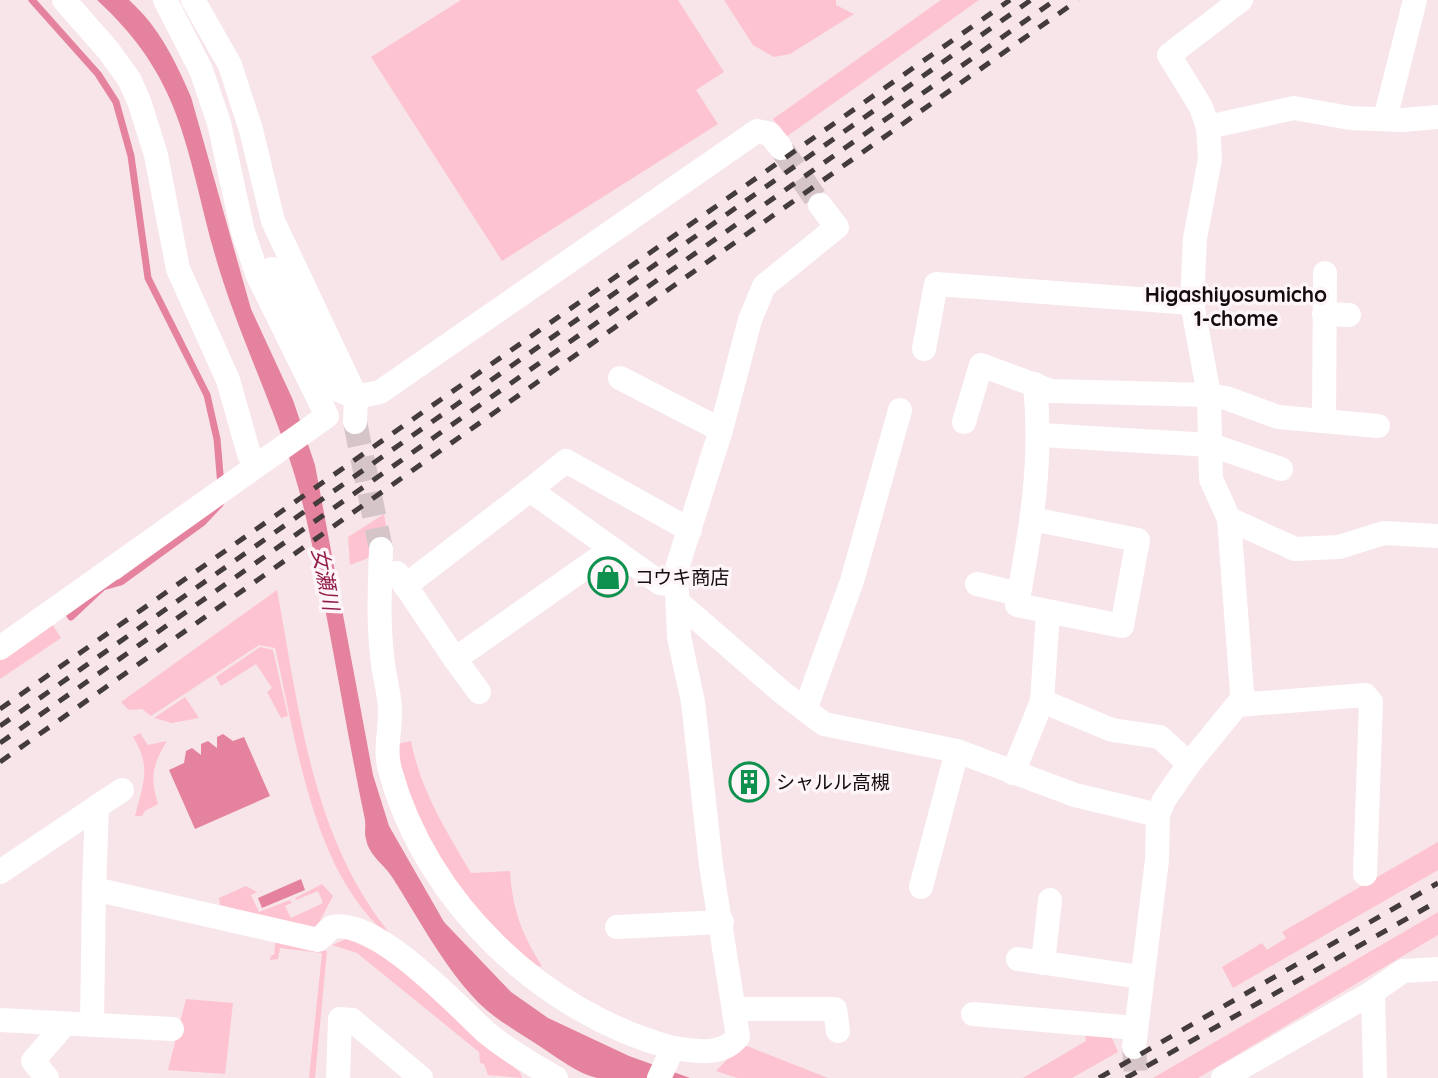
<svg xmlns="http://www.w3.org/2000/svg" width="1438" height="1078" font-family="Quicksand,'Noto Sans JP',sans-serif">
<rect width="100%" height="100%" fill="#f7e5e9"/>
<g fill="#fec3d1">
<polygon points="461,0 678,0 724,72 696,90 718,124 502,261 371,57"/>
<polygon points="724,0 836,0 836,5 854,14 790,54 774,57 753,45"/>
<polygon points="941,0 979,0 786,137 773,119"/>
<polygon points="384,514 389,542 366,559 350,565 348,537"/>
<path d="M277,590C300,713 312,844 397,942C313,882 297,742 275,648L259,645L151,716L142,709L129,710L121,702Z"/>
<polygon points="50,621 61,638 0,679 0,657"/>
<polygon points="260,647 273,650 288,716 281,718 267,692 272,688 256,664 221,686 216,677"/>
<polygon points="185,697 199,718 172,723 154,718"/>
<path d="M140,733L148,745L167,741C152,765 150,778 158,804L145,811L142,816H135C143,785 152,766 133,737Z"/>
<path d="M411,741C420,789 446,831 471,873L510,871C512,908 522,935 542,966L535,967C488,923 443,876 417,816C408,793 401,768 393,745Z"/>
<polygon points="1438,842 1438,870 1233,988 1222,967 1262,943 1267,950 1286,938 1282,932"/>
<polygon points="322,884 333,896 315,930 220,905 219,898 246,886 257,892 251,895 259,912 290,900 292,903 285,906 291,918 323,903 318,891 296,900 295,898"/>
<polygon points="1438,912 1438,935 1198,1078 1153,1078"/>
<polygon points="276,938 327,951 315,1078 309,1078 322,953 280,948 278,959 270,960 271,955 274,955"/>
<path d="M346,939C415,963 463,1028 520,1072L522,1078L488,1075L484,1064L480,1063L479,1052L357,953L332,945Z"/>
<polygon points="186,999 233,1003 225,1074 168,1070"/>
<polygon points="1109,1031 1118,1052 1072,1078 1023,1078 1086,1041 1085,1032"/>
<polygon points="742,1044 828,1078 737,1078 716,1071"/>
</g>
<g fill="#e5829d">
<path d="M97,0H129C159,27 175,60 191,97L251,309L293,400L315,465L373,775L389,826L444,922L511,992L548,1018L629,1056L690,1078C666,1078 619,1078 597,1078C579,1074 559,1059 544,1049C528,1038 510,1028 494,1016C453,985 420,920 392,877C384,864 369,856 366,839C364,833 366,826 365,820C343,715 328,609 303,505C281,417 237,336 213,248C185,144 181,77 97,0Z"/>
<polygon points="223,734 233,741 244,737 270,796 195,829 169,770 184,763 186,751 192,748 201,755 201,744 208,741 217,748 217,737"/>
<polygon points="301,879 305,890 262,908 258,898"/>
</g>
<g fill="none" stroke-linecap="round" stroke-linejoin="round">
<g stroke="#e5829d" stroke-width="7">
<polyline points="32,0 98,74 116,102 131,156 148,278 207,395 217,439 221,486"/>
<polyline points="64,607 71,617 103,587 121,582 202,523 220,504"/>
</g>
<g stroke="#d5c4c8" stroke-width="24" stroke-dasharray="24 12" stroke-linecap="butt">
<polyline points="781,148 820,205"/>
<polyline points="355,422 381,549"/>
<polyline points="1134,1047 1136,1078"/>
</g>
<g stroke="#fff" stroke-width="24">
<polyline points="64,0 108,50 129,79 139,101 156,155 178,269 228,380 249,454"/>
<polyline points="193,0 230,65 251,130 273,221 356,397 355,422"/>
<polyline points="1385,119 1415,0"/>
<polyline points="1208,127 1201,107 1169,55 1241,0"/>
<polyline points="272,269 327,372"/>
<polyline points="1324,314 1349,315"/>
<polyline points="924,349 936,284 1192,303"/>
<polyline points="620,378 721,430"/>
<polyline points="336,389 356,397 380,392 757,131 770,134 781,148"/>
<polyline points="1324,420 1325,273"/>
<polyline points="964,422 981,365 1051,391 1209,395 1226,398 1278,417 1378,426"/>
<polyline points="1040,435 1211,445 1281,469"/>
<polyline points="530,490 566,461 690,530"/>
<path d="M1032,519L1138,540L1122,626L1017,605C1031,530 1043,461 1035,384"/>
<polyline points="1229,519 1295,549 1339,547 1384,533 1438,536"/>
<path d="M381,549C380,584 378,620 382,655C383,673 389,690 390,708C391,730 384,748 390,770C426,902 542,1013 673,1048L659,1078"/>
<polyline points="397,573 455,659 610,550"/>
<polyline points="977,584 1019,594"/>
<polyline points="405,586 530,490 660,583 676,585"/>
<polyline points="678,602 783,693 824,724 957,751 1075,795 1158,815"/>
<polyline points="0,648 327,416 258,276 243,232 219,123 201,70 165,0"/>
<polyline points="455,659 479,692"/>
<polyline points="1042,701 1112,730 1160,737 1189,764"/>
<polyline points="1247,702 1242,693 1229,519 1211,479 1209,395 1192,303 1195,238 1210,159 1208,127 1294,108 1350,118 1402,120 1438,117"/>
<polyline points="805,710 852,581 900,410"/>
<polyline points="1013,773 1042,701 1048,612"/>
<path d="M97,807L94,889L318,940L332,927C376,917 457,1006 488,1034C509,1051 533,1065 556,1078"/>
<polyline points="0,872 122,790"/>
<polyline points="921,887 957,751"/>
<polyline points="617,927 722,922"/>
<polyline points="1018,959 1140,977"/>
<polyline points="1043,963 1050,900"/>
<polyline points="1373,992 1375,1078"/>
<polyline points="736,1009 835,1009 838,1031"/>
<polyline points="973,1014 1136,1028"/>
<polyline points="0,1020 172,1029"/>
<polyline points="92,1025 94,889"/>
<polyline points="1134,1047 1157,860 1158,815 1164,800 1189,764 1237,705 1365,695 1371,702 1365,874"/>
<path d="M673,1048C696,1051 721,1057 738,1037L711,865L693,702L679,637L676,571L721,430L750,320L764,286L837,227L820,205"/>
<polyline points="47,1078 33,1061 65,1024"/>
<polyline points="338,1078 340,1019 352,1020 421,1078"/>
<polyline points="1223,1078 1370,994 1403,971 1438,969"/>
</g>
<g stroke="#433b3c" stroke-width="5" stroke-dasharray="12 12" stroke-linecap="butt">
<polyline points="0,709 1010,0"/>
<polyline points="0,726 1031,0"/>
<polyline points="0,743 1055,0"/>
<polyline points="0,762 1078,0"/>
<polyline points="1099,1078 1438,883"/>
<polyline points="1126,1078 1438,901"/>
</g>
</g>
<defs>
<g id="shop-ring" transform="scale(2.0125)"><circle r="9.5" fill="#fdf5f7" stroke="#0e914e" stroke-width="1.5"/><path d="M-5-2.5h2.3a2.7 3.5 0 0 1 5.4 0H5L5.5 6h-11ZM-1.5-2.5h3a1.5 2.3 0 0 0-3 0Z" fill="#0e914e"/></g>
<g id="building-ring" transform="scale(2.0125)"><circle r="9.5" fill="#fdf5f7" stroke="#0e914e" stroke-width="1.5"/><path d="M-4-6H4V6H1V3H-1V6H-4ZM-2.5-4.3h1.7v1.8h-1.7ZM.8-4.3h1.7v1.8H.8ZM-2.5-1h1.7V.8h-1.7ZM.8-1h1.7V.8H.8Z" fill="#0e914e"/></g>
</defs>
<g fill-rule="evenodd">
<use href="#shop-ring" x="608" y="577"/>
<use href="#building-ring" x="749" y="782"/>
</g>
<g text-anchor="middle" stroke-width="7" stroke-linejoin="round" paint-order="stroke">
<g font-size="19" fill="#120c0d" stroke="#fdf5f7" text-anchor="start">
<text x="635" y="584">コウキ商店</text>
<text x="776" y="789">シャルル高槻</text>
</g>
<g font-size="21" font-weight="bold" fill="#120c0d" stroke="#fdf5f7">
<text x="1236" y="302">Higashiyosumicho<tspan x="1236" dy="24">1-chome</tspan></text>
</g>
<g font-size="21" font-style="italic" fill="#921d4b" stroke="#fdf5f7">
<text transform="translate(325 579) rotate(79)" y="7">女瀬川</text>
</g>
</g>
</svg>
